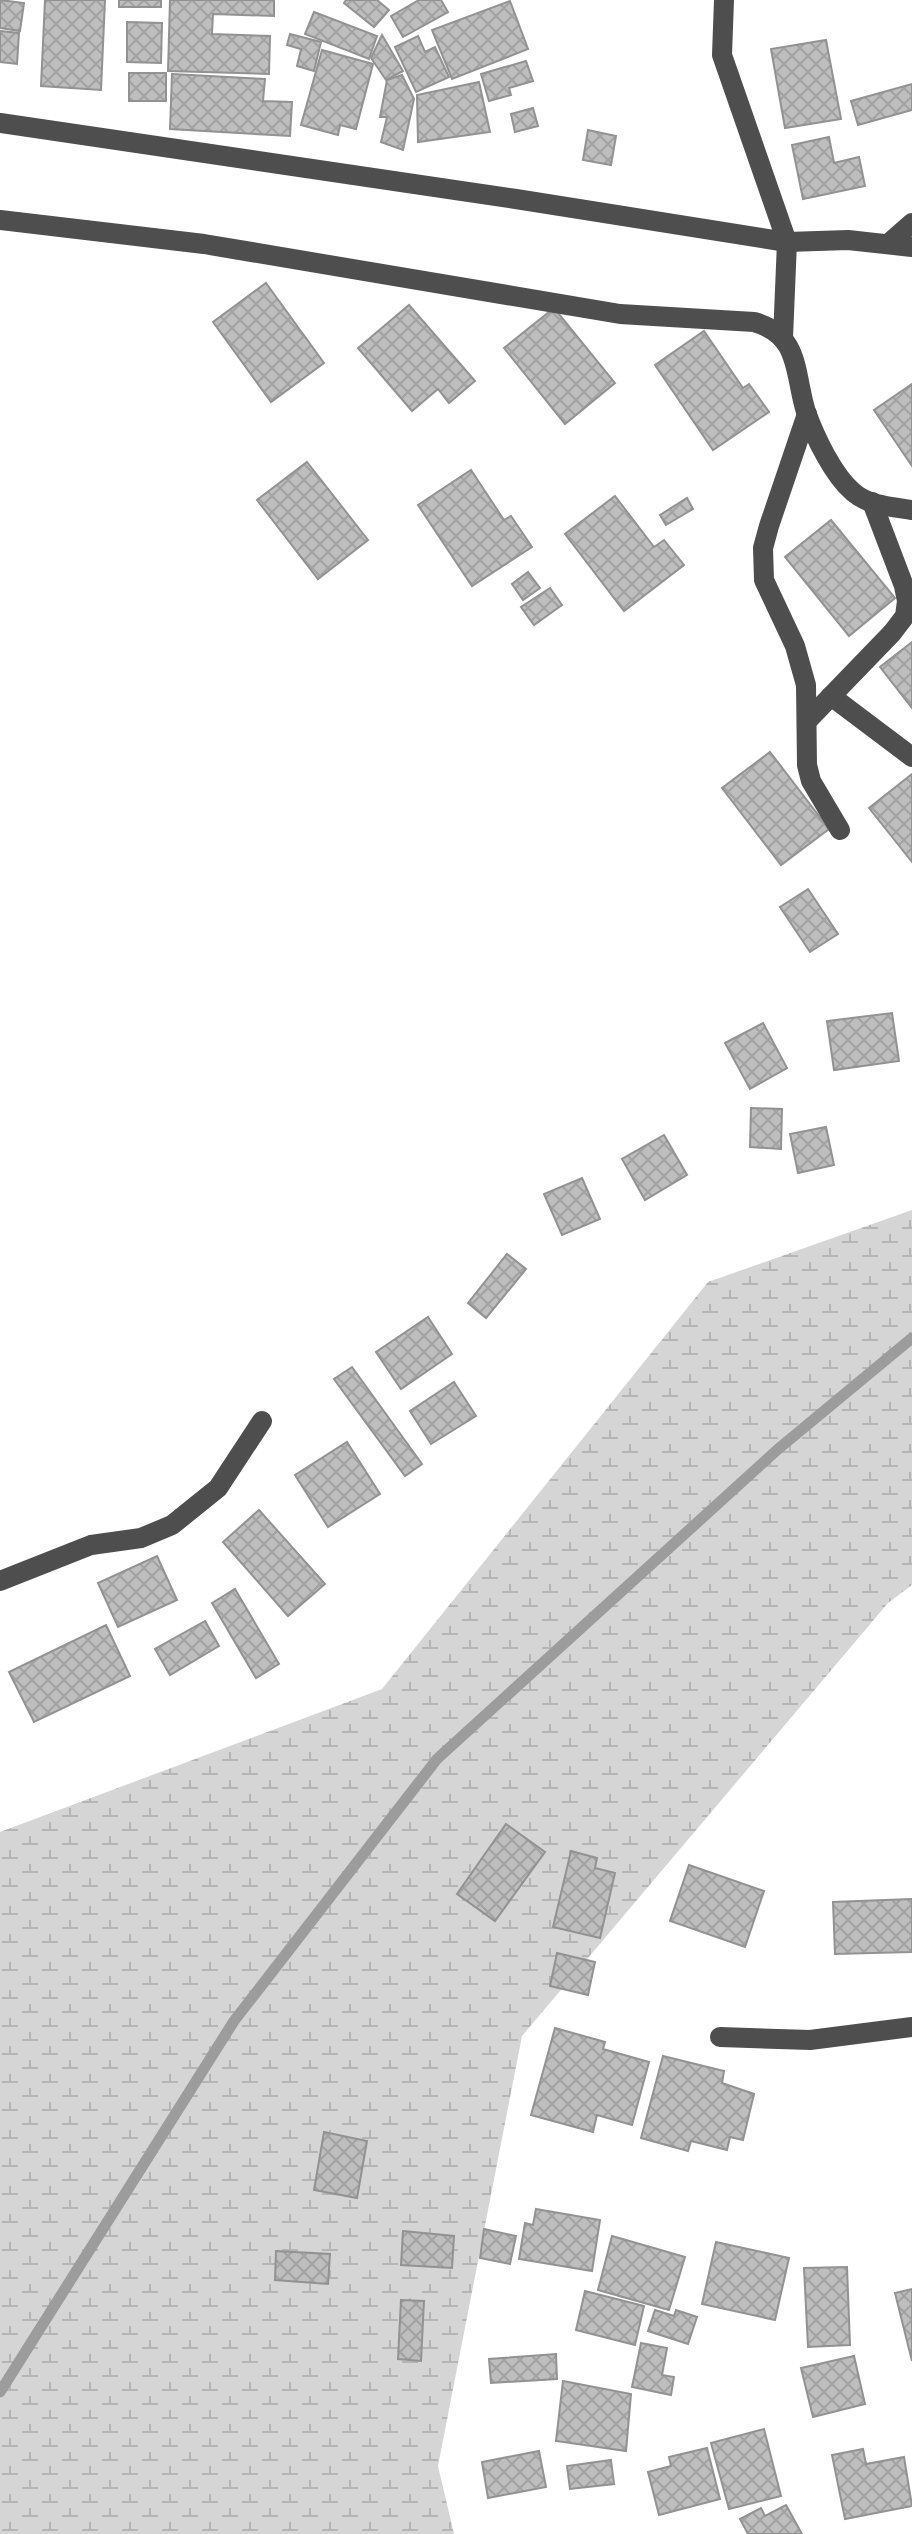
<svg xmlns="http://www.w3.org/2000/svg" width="912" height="2534" font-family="'DejaVu Sans',sans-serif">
<defs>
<pattern id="wetland-marsh" width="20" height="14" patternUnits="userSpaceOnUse" patternTransform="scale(2)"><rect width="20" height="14" fill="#d5d5d5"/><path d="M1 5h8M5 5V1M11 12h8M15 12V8" fill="none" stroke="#b5b5b5"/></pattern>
<pattern id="building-cross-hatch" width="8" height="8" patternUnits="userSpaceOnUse" patternTransform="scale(2)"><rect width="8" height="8" fill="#bebebe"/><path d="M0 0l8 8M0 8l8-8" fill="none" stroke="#a2a2a2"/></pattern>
</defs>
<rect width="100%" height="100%" fill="#fff"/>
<polygon fill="url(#wetland-marsh)" points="912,1210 912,1585 888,1603 522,2036 438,2466 454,2534 0,2534 0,1832 382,1689 708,1282"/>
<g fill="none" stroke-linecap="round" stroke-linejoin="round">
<polyline stroke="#9c9c9c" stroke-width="11" points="0,2392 234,2021 437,1759 777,1450 912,1338"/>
</g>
<g fill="url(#building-cross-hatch)" stroke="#929292" stroke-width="2">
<polygon points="0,0 24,3 20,31 0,28"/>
<polygon points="45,0 105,0 101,90 41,86"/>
<rect x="119" y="0" width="42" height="7"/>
<polygon points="170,0 274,0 274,16 213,14 212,34 270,36 269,74 168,71"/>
<polygon points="346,0 377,0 389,10 374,27 344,3"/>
<polygon points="419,0 441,0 448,12 403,37 391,16"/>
<polygon points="510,1 528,49 452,79 432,30"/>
<polygon points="314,12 377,36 369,59 305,34"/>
<polygon points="127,22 162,23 161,63 127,62"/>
<polygon points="0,31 19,33 17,64 0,62"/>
<polygon points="290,34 321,42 314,71 297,66 301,49 287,45"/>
<polygon points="382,35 403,71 386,80 371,58"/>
<polygon points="418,36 425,52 435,47 449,77 416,92 395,47"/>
<polygon points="826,40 841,119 785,128 771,49"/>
<polygon points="322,50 373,64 356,129 340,125 338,135 301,125"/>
<polygon points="526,61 533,81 509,88 511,95 489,101 481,74"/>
<rect x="129" y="73" width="37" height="28"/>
<polygon points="172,74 265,79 263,101 292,102 290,136 170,129"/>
<polygon points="402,75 414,99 403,150 381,142 387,117 380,117 387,80"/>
<polygon points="479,82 490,132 418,142 417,95"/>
<polygon points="912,84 912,110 858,125 851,101"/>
<polygon points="533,108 538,126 515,132 511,114"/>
<polygon points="588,130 616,136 611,165 583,160"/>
<polygon points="829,137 834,163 859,157 865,186 803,199 792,145"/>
<polygon points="266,283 324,363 271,402 213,322"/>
<polygon points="409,305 475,381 449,403 438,389 412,411 358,348"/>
<polygon points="554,308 615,383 565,424 504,348"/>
<polygon points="704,331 743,388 749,384 769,412 713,450 655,365"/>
<polygon points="912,384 912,466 874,410"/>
<polygon points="307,462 368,540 318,579 257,500"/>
<polygon points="471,470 504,520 511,516 532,547 472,586 418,505"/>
<polygon points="615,496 654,547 664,540 684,565 624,611 565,534"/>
<polygon points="687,498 693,509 666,525 660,515"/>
<polygon points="831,520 895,598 849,636 785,557"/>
<polygon points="528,572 540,588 523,600 512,584"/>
<polygon points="550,588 562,605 534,625 521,607"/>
<polygon points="912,642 912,708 880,667"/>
<polygon points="770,752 829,829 781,865 722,788"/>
<polygon points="912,774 912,862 869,808"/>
<polygon points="808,889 838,934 810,952 780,907"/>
<polygon points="892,1013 899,1061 834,1070 827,1021"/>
<polygon points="763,1023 787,1068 750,1089 725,1043"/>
<polygon points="751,1108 782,1109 781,1149 750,1147"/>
<polygon points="826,1127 834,1165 798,1173 790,1134"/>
<polygon points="664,1135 687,1175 645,1200 622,1159"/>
<polygon points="582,1178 600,1219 562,1235 544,1194"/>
<polygon points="507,1254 526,1269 486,1318 468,1303"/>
<polygon points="428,1317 452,1354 401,1389 376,1352"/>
<polygon points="352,1367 422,1464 405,1476 334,1379"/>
<polygon points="454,1382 476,1416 431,1444 410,1411"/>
<polygon points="347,1442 380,1494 328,1527 295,1475"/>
<polygon points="259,1510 325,1584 288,1616 223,1542"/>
<polygon points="157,1556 177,1600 118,1627 98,1583"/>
<polygon points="235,1589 279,1664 256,1678 212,1603"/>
<polygon points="205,1621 219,1646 170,1675 155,1649"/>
<polygon points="106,1625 130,1676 34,1722 9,1672"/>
<polygon points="506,1824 545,1852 495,1921 457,1894"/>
<polygon points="571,1851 597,1858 595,1868 615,1873 600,1938 553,1927"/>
<polygon points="689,1865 764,1891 745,1947 670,1921"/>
<polygon points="912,1899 912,1952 835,1954 833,1902"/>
<polygon points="557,1953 595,1962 588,1995 550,1986"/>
<polygon points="555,2028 605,2042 603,2049 649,2062 632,2125 597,2115 593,2132 531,2115"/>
<polygon points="663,2056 724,2071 722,2083 754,2094 743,2140 730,2137 727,2150 691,2141 688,2151 641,2138"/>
<polygon points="324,2132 367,2141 357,2198 314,2190"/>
<polygon points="536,2209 600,2220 592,2271 519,2259 525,2223 533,2225"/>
<polygon points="484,2229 516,2236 510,2264 480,2258"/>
<polygon points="403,2231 454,2236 452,2268 401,2265"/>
<polygon points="612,2236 685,2257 669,2310 598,2290"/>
<polygon points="716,2242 789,2258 775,2320 702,2304"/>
<polygon points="276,2251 330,2254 328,2284 275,2280"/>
<polygon points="847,2267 850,2345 808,2347 804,2268"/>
<polygon points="912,2289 912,2361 895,2293"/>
<polygon points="585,2291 644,2306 635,2345 576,2330"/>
<polygon points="401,2300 424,2301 421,2361 398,2359"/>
<polygon points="655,2310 674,2316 676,2310 697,2317 688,2344 648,2331"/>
<polygon points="641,2343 667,2348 662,2375 674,2377 671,2395 632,2387"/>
<polygon points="556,2354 557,2379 491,2383 489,2359"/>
<polygon points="854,2356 865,2404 813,2417 801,2368"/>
<polygon points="563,2381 631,2394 626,2451 556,2441"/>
<polygon points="764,2429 781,2496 729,2509 711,2443"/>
<polygon points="707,2448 720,2499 659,2515 648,2472 671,2466 669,2457"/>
<polygon points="863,2449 866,2464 904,2457 912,2506 845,2519 832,2455"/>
<polygon points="539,2451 546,2487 488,2498 482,2462"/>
<polygon points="611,2460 614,2484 570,2489 567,2466"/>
<polygon points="786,2505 802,2534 748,2534 740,2519 761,2508 765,2516"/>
</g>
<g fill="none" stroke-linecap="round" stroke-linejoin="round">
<g stroke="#4e4e4e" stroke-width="20">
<polyline points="724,0 722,55 787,242 783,338"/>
<polyline points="0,123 516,199 787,242 848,240 912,247"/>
<path d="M0,220L204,244L620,314L754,322C801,335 794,374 806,412C815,437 833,475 853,492C869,506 893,507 912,510"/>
<polyline points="888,244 912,223"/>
<polyline points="807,414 769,526 763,548 764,580 795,646 806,685 807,765 811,781 840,830"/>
<polyline points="831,696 912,757"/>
<polyline points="807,721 892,633 905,616 907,601 904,586 872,502"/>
<polyline points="0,1581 91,1545 141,1538 172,1525 218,1488 262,1421"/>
<polyline points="720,2037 810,2040 912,2027"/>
</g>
</g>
</svg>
